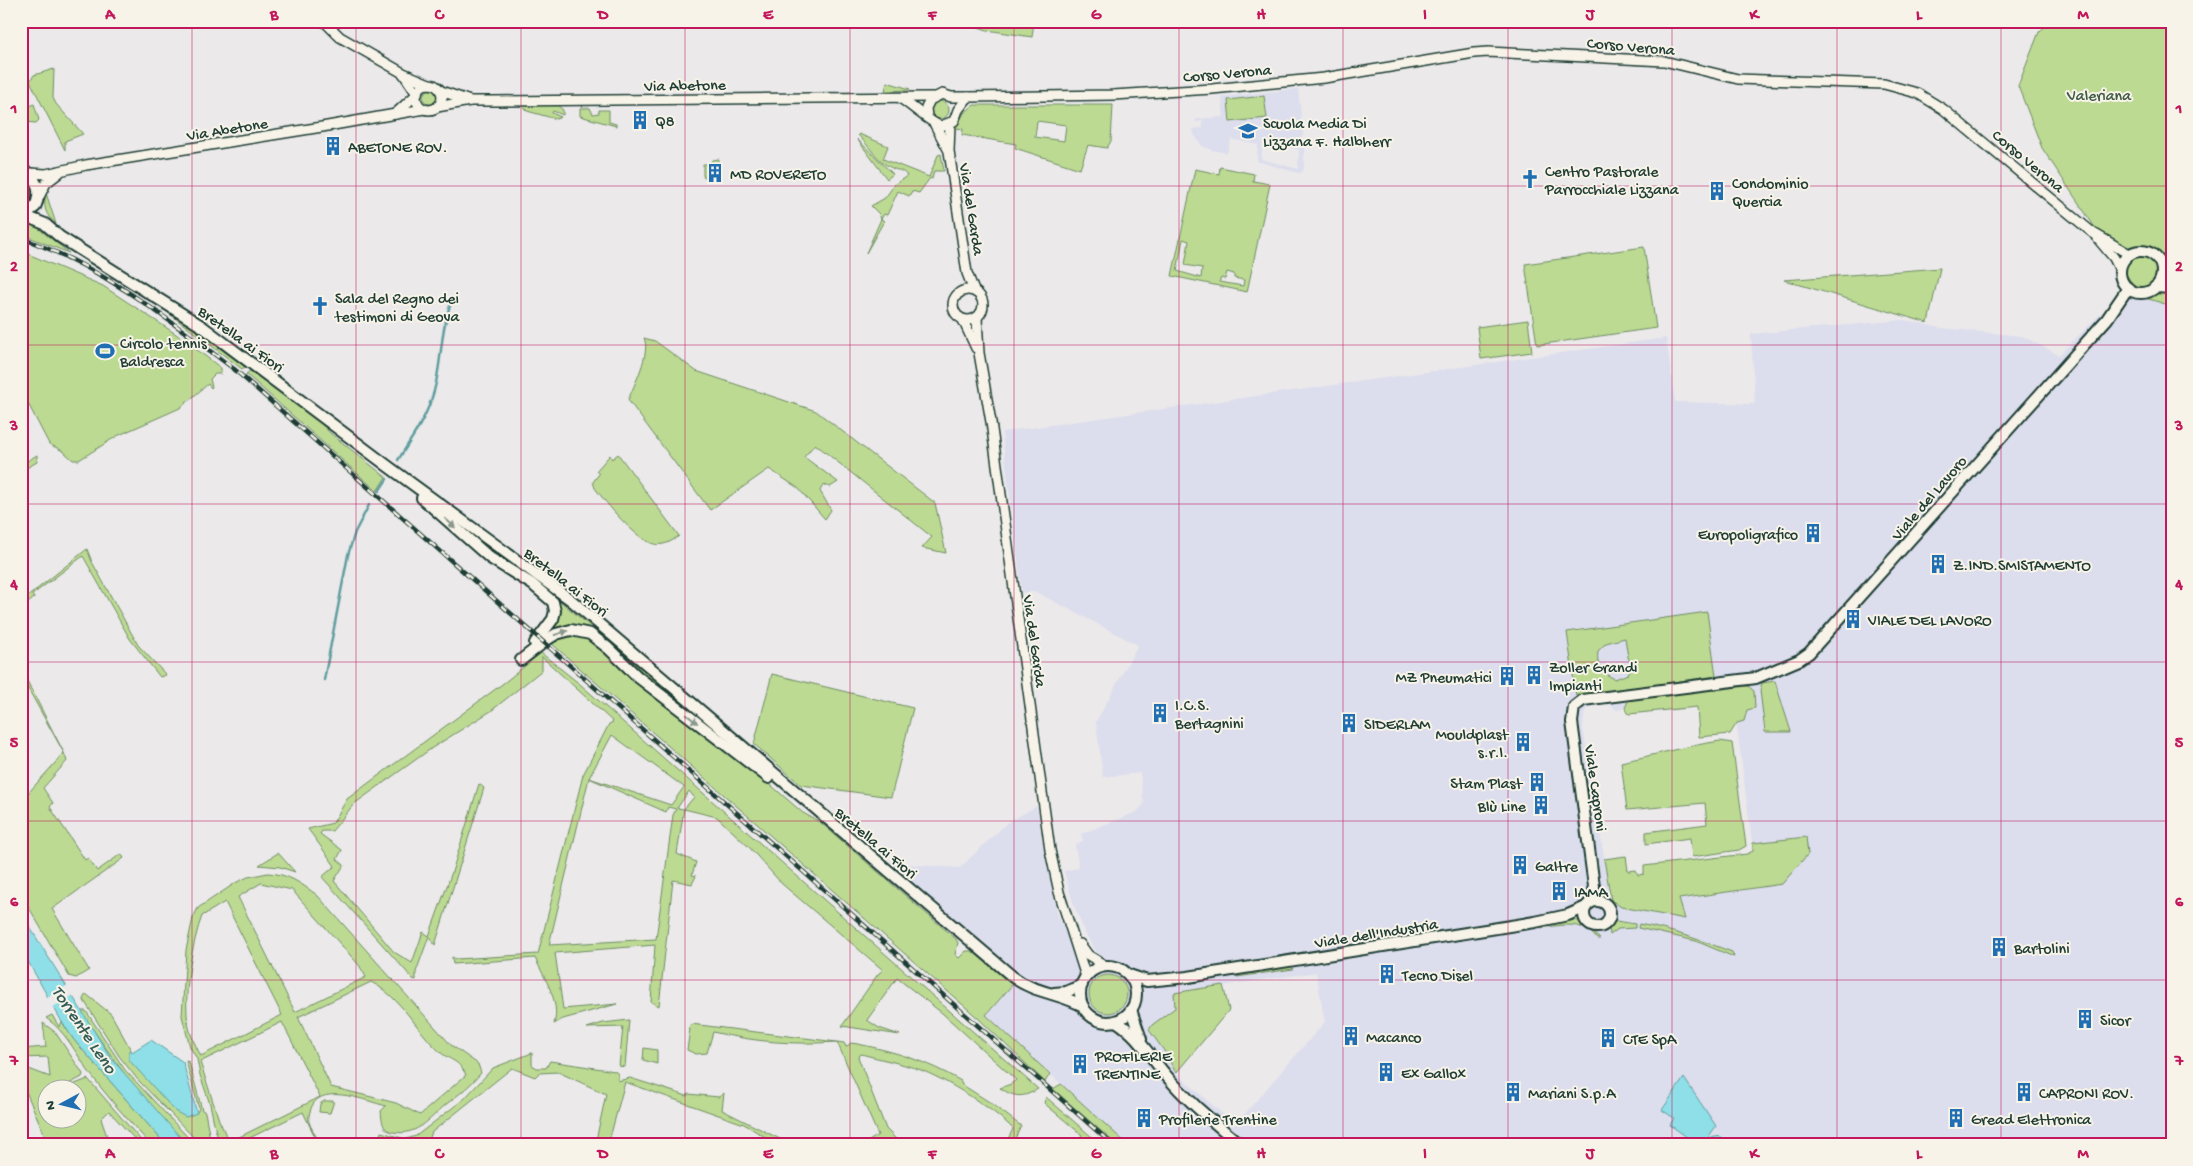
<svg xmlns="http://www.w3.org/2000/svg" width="2193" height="1166" font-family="'Gochi Hand',sans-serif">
<rect width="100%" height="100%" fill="#ebe9ea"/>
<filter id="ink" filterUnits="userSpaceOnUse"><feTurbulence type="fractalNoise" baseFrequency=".02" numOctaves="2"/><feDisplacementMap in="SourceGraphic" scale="10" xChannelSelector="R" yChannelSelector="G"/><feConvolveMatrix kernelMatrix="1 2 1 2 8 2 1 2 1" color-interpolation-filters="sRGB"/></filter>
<g filter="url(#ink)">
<g fill="#dcdded" fill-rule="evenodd">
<path d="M1298,89L1303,135L1299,140L1300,146L1304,148V168L1302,172L1298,173L1257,161L1258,145L1231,139L1227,153L1212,150L1202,146L1194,134L1193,129L1203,128L1202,121L1196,122V119L1224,117L1222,97ZM1263,140L1299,150L1298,169L1261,159Z"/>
<path d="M2132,283L2142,297L2172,306V1145H1128L986,1015L1014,983L999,959L890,863L960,868L1007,823L1037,806L1043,846L1058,916L1077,957L1080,973L1091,966L1113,960L1104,959L1097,953L1086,935L1074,905L1064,871L1079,868L1075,845L1083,841L1081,834L1137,812L1144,804L1140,773L1103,777L1096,722L1138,645L1034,591L1022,593L1002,432L1666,338L1675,402L1755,404L1751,334L1904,320L1941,328L2022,336L2059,355ZM1732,688L1758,888L1679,899L1684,919L1611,900L1583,729L1584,713L1591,704L1607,702L1617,710L1625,708L1629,699ZM1316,972L1325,1022L1235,1125L1176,1073L1165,1052L1149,1030L1152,1025L1175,1008L1174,993Z"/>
</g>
<g fill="#bcda92" stroke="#6e8c63" fill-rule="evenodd">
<polygon points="961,21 1034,21 1032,37 987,30"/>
<polygon points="2051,21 2172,21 2172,306 2142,297 2132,283 2042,148 2018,86 2039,32"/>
<polygon points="54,69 53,98 56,104 83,134 65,141 65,150 30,81 34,75"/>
<polygon points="21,81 27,93 22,96 28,107 34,104 39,120 36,123 24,122 24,115 21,115"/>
<polygon points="887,82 910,89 910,90 885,91"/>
<circle cx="430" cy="97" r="7"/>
<polygon points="1264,96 1267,118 1230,122 1228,100"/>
<circle cx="940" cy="110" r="9"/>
<polygon points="521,105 557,105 563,110 563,115 553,111 552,113 561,117 556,119 527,111"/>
<path d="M974,105H1113L1111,141L1107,148L1088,145L1080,169L1015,148L1016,144L962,135L963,129L956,128L964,113ZM1037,121L1066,125L1064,141L1035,137Z"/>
<polygon points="580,108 590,108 593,114 599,113 599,110 609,110 609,122 616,124 616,126 580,116"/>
<path d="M859,134L888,146L883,159L929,177L938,155L941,154L944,171H934L932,179L930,178L919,193L912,191L909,196L898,191L887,215L884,214L881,219L884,221L866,253L881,219L879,214L871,206L885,198L895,184L907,176C903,169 896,171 890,167C878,161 868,145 858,135Z"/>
<polygon points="857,139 893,174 887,179"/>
<polygon points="719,159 708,179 703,176 703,164 711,164 712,160"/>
<path d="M1220,167L1254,174L1253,181L1270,184L1247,292L1172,276L1195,169L1219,174ZM1183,239L1189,241L1185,265L1202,268L1201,278L1177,271ZM1227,272L1234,274V278L1244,280L1243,286L1219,282L1221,278L1225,279Z"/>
<path d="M21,176C34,184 36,201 21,209Z"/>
<path d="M46,193L56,224C45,214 43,208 46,193Z"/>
<polygon points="21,220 33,224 69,253 21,234"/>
<polygon points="1644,247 1656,328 1537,345 1525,264"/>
<polygon points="21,251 103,286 176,334 221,368 221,374 215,374 210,379 212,387 211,388 208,384 180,408 117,436 79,460 73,460 63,451 49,444 21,390"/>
<polygon points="1940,268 1928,323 1784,280"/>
<polygon points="167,312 191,327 245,367 242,369"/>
<polygon points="1528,320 1532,352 1481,359 1477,327"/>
<path d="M644,338L655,341L696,371L816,411L935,503L946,553L922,548L932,537L815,444L804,457L838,482L830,487L823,485L820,491L831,510L825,519L798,488L769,469L710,510L628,400C634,385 651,353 644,338Z"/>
<polygon points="250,371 317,419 330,433 386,477 377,491 246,374"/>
<path d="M618,454L679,536C671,542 663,546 654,544C635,539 606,503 595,488L593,482L599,474L596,471L610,455L612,459Z"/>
<polygon points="37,455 37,462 21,471 21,465"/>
<polygon points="87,549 92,562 138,645 166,675 160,677 130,639 83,556 32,595 34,598 21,609 21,602"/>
<path d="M554,596L715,730L653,685L586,628L574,626L549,632C559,619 563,610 554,596Z"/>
<path d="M1707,612L1716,676L1576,696L1567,632ZM1625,638L1628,657L1632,666L1628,674L1615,679C1602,673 1596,667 1598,651L1606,643Z"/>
<polygon points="577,635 592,640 636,682 772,786 803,813 820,822 956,939 958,943 955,954 959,958 966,951 972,951 1012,985 986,1015 1050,1074 1045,1082 979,1019 551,643 564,636"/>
<path d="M541,653L581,685L1038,1089C1023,1098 1015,1098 1000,1088L1011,1084L1016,1080L942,1013L897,978L867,1020L879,1028L900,1035L842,1026L878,974L883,970L782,884L749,847L717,817L684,809L677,854L696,862L692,875L696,876L692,884L673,880L659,1006L651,1002L655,945L555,953L563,1009L617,1004L563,1019L554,1024C561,1002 544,978 535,958L453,964L452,957L456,959L538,954L583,775L609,724L613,722L542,657V670L491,711L432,748L354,804L332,831H322L320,834L342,850L337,859L344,865L334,881L394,952L412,963L423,932L429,936L452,872L479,784L484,788L435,945L429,936L416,972V980L413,979L322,877L335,866L308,829L333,823L347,799L505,682ZM612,735L684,787L671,805L589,778ZM589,778L666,812L668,807L676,809L673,815L656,939L549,945ZM689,791L694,797L684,809L677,808Z"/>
<polygon points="21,669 64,753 67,761 43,788 53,803 50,807 85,860 88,858 97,871 121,854 124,858 52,909 89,970 76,978 69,976 21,894 21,801 64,753 21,676"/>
<polygon points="772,674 913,708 891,797 801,785 754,744"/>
<polygon points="1775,681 1791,732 1765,732 1760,690 1762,683"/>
<polygon points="1748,686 1754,691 1755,708 1747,710 1744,721 1737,723 1730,734 1699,737 1697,707 1629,714 1625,708 1629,699"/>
<path d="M1720,741L1732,743L1746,846L1739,850L1692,857L1690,838L1646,844V832L1707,824L1705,803L1627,810L1621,762C1654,755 1686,746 1720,741Z"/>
<polygon points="1806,837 1808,854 1782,884 1679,899 1685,919 1621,907 1611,900 1610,894 1604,859 1626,856 1628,871 1636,870 1638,875 1644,874 1644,866 1747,854 1753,851 1753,843"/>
<polygon points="278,853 279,854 295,872 280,867 259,865"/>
<path d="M268,873C289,874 300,883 317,895L451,1045L478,1064L481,1073C472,1084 461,1093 449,1102C432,1115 419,1137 393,1132C382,1130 382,1121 381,1111L386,1106C367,1101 323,1083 312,1106C310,1111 308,1117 309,1122C311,1128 315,1134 318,1140L338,1145H319L303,1112L235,1145H220L215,1128L210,1104L200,1075L197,1059L190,1047L182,1016L186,950L193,918L198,908L237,882L248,877ZM261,883L292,890L359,965L366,977L295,1012L238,897ZM225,902L282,1015L201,1056C194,1043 188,1030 187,1015C185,987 192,943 202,916ZM371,982C401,997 416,1030 440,1052C452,1062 458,1059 466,1075L420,1115L396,1103L331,1087L298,1017ZM282,1022L320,1097L229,1142L219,1120L200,1062Z"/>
<path d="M1572,920L1580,921L1600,939H1597C1583,920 1562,925 1541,928L1540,925Z"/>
<polygon points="1616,921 1635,924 1635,928 1618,929 1610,935 1609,928"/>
<path d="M1639,924C1671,930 1701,940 1732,952L1734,957L1696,941L1638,928Z"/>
<polygon points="1290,966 1293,969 1237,977 1240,974"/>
<circle cx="1108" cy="994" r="19"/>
<polygon points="1223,985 1229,1010 1176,1073 1165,1052 1149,1030 1152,1025 1175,1008 1174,993"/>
<polygon points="86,994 111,1014 131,1050 129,1052 196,1113 199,1109 186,1061 189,1062 202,1110 205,1112 210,1139 214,1145 201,1145 138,1080 119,1056 83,999"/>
<path d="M81,1011H86L125,1070L195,1145H187C145,1105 112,1059 81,1011Z"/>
<path d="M52,1015L59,1027L62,1022L74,1040L166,1145H151C129,1121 108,1098 89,1072C75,1052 66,1032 46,1018Z"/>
<polygon points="629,1020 625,1067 619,1066 623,1027 587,1028 603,1023"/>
<polygon points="43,1023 55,1032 83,1074 82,1077 65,1086 68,1088 48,1088 48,1118 78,1118 78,1088 69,1088 75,1084 88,1079 145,1145 140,1145 109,1111 101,1119 110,1145 49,1145 21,1080 21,1066 50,1077 48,1057 21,1058 21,1049 46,1047"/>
<path d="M691,1024L837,1042L844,1043L846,1047L851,1043L858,1044C897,1052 926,1061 961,1081V1084L994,1105L1021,1126L1012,1145H1005L1013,1129C996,1110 942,1077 918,1069C900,1063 880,1059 861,1054L858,1057L886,1129L902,1145H890L885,1140L878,1145H863L878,1135L837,1042C794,1045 754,1042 713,1032L707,1053L696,1054L687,1050L690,1029H688Z"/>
<polygon points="644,1048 657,1050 657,1064 643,1060"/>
<polygon points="532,1053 532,1065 537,1068 546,1068 550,1061 615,1071 618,1074 618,1081 630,1078 687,1096 688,1094 719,1097 724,1093 722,1110 792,1145 778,1145 744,1124 625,1082 608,1145 595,1145 606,1094 558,1072 539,1073 535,1077 512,1068 432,1132 427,1145 377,1145 381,1132 406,1139 416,1136 464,1099 493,1068"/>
<polygon points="1061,1084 1128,1145 1117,1145 1053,1089"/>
<polygon points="1046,1097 1101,1145 1075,1145 1082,1135 1044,1103"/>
<polygon points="324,1101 334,1101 330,1113 319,1112 320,1104"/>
</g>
<g fill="#8edfe7" stroke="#629e9f">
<polygon points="21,913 111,1058 187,1145 166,1145 74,1040 62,1022 21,949"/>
<polygon points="151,1040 183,1062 197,1113 186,1117 176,1112 129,1060 129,1052 131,1050 132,1052"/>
<polygon points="1684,1078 1716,1126 1703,1145 1698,1145 1670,1125 1674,1118 1662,1110"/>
<polygon points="1714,1136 1722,1137 1728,1145 1707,1145 1710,1138"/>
</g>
<polygon fill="#ebe9ea" points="68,985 74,995 51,1008 46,998"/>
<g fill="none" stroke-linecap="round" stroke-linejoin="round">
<g stroke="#629e9f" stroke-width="2.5">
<path d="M398,460C412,438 427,417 434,391C442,362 440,331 451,303"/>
<polyline points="379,491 387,479"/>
<polyline points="324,680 348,555 355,532 369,505"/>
<polyline points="2166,1145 2172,1129"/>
</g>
<g stroke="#1f3d34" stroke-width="12">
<g id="secondary">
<polyline points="324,21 340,37 403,73 429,84"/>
<circle cx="429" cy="97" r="13"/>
<polyline points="441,91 470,101"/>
<path d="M900,98C911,105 932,124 941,126L954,121L958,110L968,97"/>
<polyline points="437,107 470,101 494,101 933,97"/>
<polyline points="395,114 417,94 403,73"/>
<polyline points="927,117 926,108 930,100 942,94 951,97 968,97 1113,95 1212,89 1324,78 1474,53 1488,52 1664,61 1738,79 1884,84 1917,93 1943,109 2093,233 2129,254"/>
<polyline points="950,124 949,151 967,273 974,291"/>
<polyline points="935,125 948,149"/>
<polyline points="30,173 46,174 86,165 322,127 424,109"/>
<polyline points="39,197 46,183 59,173"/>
<polyline points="2098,239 2114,258 2120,270"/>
<circle cx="968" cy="305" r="15"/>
<polyline points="977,318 979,353 991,422 1050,850 1059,892 1086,977"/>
<polyline points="963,320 976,348"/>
<polyline points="1080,944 1088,955 1106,966"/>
</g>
</g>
<g stroke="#1f3d34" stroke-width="14">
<g id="primary">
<path d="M21,168C36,177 43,190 35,207L21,217"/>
<path d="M25,216L45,224L60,237L203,327L389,467L571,600L1013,977C1034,993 1060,993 1083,1006"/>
<circle cx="2141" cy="272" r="21"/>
<polyline points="2155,287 2172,288"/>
<polyline points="422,498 490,558 532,584 553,602 555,611 553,619 535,643"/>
<polyline points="521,660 548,639 556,634 571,630 590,634 608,648 638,677 769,778"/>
<circle cx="1597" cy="914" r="13"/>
<polyline points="1590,903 1594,886 1572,722 1574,707 1583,700 1756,678 1799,660 1809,653 2107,319 2128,288"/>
<circle cx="1108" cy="994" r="28"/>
<polyline points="1129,975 1147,981 1188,977 1535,922 1568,915 1586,907"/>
<polyline points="1054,993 1066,992 1082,985"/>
<polyline points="1131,1010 1141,1039"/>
<path d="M1116,1021C1138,1035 1149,1055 1165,1074C1187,1101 1215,1123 1241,1145"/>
</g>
</g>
<use href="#secondary" stroke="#f7f3e8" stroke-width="9"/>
<use href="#primary" stroke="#f7f3e8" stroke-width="10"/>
<g stroke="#1f3d34" stroke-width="4.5">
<path id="rail" d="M21,238C101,266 168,319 234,369L1113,1145"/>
</g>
<use href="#rail" stroke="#f7f3e8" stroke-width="2.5" stroke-dasharray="8" stroke-linecap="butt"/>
</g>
<defs><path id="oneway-solid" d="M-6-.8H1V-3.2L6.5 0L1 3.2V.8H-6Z" transform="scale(1.25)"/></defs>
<g fill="#8b988e">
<use href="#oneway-solid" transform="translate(450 523) rotate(42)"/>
<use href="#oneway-solid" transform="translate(561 633) rotate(-18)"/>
<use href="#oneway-solid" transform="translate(692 719) rotate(38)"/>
</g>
</g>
<path fill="none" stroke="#c2185b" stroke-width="1" stroke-opacity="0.55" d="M192,21V1145M356,21V1145M521,21V1145M685,21V1145M850,21V1145M1014,21V1145M1179,21V1145M1343,21V1145M1508,21V1145M1672,21V1145M1837,21V1145M2001,21V1145M21,186H2172M21,345H2172M21,504H2172M21,662H2172M21,821H2172M21,980H2172"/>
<defs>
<g id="building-bare" transform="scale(1.5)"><path d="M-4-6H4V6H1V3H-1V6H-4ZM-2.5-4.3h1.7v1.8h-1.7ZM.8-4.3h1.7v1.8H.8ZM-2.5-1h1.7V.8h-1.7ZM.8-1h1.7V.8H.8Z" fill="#1f6fb2" stroke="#f7f3e8" stroke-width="2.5" paint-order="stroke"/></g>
<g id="school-bare" transform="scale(1.5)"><path d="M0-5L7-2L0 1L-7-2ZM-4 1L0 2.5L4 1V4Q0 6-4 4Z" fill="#1f6fb2" stroke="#f7f3e8" stroke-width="2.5" paint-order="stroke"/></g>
<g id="church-bare" transform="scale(1.5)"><path d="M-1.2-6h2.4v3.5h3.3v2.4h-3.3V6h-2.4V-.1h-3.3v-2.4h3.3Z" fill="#1f6fb2" stroke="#f7f3e8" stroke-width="2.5" paint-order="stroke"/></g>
<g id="stadium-bare" transform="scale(1.5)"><path d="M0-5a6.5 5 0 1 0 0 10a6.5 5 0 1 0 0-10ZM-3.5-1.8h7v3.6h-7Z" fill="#1f6fb2" stroke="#f7f3e8" stroke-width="2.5" paint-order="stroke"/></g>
</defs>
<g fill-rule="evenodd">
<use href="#building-bare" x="640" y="120"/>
<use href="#school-bare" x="1248" y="131"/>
<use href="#building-bare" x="333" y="146"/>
<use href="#building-bare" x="715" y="173"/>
<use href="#church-bare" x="1530" y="179"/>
<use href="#building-bare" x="1717" y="191"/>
<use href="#church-bare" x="320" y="306"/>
<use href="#stadium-bare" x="105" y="351"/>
<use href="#building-bare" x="1813" y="533"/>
<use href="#building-bare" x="1938" y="564"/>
<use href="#building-bare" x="1853" y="619"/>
<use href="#building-bare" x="1534" y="675"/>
<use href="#building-bare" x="1507" y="676"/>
<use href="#building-bare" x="1160" y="713"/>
<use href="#building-bare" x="1349" y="723"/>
<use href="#building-bare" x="1523" y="742"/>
<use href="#building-bare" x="1537" y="782"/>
<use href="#building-bare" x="1541" y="805"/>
<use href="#building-bare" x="1520" y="865"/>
<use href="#building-bare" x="1559" y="891"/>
<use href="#building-bare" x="1999" y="947"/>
<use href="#building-bare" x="1387" y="974"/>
<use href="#building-bare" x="2085" y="1019"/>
<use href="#building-bare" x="1351" y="1036"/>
<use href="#building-bare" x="1608" y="1038"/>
<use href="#building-bare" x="1080" y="1064"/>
<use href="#building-bare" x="1386" y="1072"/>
<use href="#building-bare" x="1513" y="1092"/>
<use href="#building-bare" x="2024" y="1092"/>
<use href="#building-bare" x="1144" y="1118"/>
<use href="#building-bare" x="1956" y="1118"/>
</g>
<g text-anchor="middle" stroke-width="4" stroke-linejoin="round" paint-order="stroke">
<g font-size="16" fill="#1f3d34" stroke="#f7f3e8">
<text transform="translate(1631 45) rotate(5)" y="6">Corso Verona</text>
<text transform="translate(1227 72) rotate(-5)" y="6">Corso Verona</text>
<text transform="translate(685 84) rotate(-1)" y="6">Via Abetone</text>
<text transform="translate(227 128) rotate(-9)" y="6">Via Abetone</text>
<text transform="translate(2029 160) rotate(40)" y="6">Corso Verona</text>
<text transform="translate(973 209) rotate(81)" y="6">Via del Garda</text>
<text transform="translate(242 338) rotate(36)" y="6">Bretella ai Fiori</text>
<text transform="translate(1928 497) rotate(-49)" y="6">Viale del Lavoro</text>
<text transform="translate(567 581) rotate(38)" y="6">Bretella ai Fiori</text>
<text transform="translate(1036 641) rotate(82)" y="6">Via del Garda</text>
<text transform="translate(1597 788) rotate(82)" y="6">Viale Caproni</text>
<text transform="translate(877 842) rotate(40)" y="6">Bretella ai Fiori</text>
<text transform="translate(1376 932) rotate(-9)" y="6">Viale dell'Industria</text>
</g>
<g font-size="16" fill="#3e5c47" stroke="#f7f3e8">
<text x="2099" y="100">Valeriana</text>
</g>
<g font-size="16" fill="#1f3d34" stroke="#f7f3e8" text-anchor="start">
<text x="655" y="126">Q8</text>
<text x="1263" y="128">Scuola Media Di<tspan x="1263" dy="18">Lizzana F. Halbherr</tspan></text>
<text x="348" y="152">ABETONE ROV.</text>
<text x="1545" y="176">Centro Pastorale<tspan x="1545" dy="18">Parrocchiale Lizzana</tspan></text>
<text x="730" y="179">MD ROVERETO</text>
<text x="1732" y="188">Condominio<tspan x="1732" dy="18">Quercia</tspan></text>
<text x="335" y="303">Sala del Regno dei<tspan x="335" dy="18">testimoni di Geova</tspan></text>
<text x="120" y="348">Circolo tennis<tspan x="120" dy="18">Baldresca</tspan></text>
<text x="1798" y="539" text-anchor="end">Europoligrafico</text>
<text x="1953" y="570">Z.IND.SMISTAMENTO</text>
<text x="1868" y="625">VIALE DEL LAVORO</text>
<text x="1549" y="672">Zoller Grandi<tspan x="1549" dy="18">Impianti</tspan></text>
<text x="1492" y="682" text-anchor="end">MZ Pneumatici</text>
<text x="1175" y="710">I.C.S.<tspan x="1175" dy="18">Bertagnini</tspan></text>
<text x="1364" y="729">SIDERLAM</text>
<text x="1508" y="739" text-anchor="end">Mouldplast<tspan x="1508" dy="18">s.r.l.</tspan></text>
<text x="1522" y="788" text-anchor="end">Stam Plast</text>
<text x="1526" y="811" text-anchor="end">Blù Line</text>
<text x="1535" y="871">Galtre</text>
<text x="1574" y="897">IAMA</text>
<text x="2014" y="953">Bartolini</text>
<text x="1402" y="980">Tecno Disel</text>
<text x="2100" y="1025">Sicor</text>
<text x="1366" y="1042">Macanco</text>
<text x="1623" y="1044">CTE SpA</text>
<text x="1095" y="1061">PROFILERIE<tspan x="1095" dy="18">TRENTINE</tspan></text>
<text x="1401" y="1078">Ex Gallox</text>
<text x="1528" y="1098">Mariani S.p.A</text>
<text x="2039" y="1098">CAPRONI ROV.</text>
<text x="1159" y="1124">Profilerie Trentine</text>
<text x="1971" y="1124">Gread Elettronica</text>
</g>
<g font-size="18" font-style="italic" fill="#355d58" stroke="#f7f3e8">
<text transform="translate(85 1029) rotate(56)" y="6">Torrente Leno</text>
</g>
</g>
<rect width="2193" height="1166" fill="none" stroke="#f7f3e8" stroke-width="55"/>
<g transform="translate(62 1104) rotate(263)"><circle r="24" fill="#f7f3e8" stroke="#a1aaa0"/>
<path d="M0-4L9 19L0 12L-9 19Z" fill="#1f6fb2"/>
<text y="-8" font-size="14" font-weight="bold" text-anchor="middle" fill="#1f3d34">N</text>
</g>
<rect x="28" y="28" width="2138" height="1110" fill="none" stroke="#c2185b" stroke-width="2"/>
<g font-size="16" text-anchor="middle" font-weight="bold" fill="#c2185b">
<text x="110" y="19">A</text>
<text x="274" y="19">B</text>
<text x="439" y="19">C</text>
<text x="603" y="19">D</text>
<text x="768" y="19">E</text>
<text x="932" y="19">F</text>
<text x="1096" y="19">G</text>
<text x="1261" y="19">H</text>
<text x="1425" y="19">I</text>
<text x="1590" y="19">J</text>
<text x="1754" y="19">K</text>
<text x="1919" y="19">L</text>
<text x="2083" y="19">M</text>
<text x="14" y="113">1</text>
<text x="2179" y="113">1</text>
<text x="14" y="271">2</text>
<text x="2179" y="271">2</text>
<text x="14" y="430">3</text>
<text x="2179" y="430">3</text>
<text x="14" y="589">4</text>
<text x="2179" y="589">4</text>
<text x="14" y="747">5</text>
<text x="2179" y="747">5</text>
<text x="14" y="906">6</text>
<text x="2179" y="906">6</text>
<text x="14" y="1065">7</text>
<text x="2179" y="1065">7</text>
<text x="110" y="1158">A</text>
<text x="274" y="1158">B</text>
<text x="439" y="1158">C</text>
<text x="603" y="1158">D</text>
<text x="768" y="1158">E</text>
<text x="932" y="1158">F</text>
<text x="1096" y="1158">G</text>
<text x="1261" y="1158">H</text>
<text x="1425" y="1158">I</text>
<text x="1590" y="1158">J</text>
<text x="1754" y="1158">K</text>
<text x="1919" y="1158">L</text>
<text x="2083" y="1158">M</text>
</g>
</svg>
